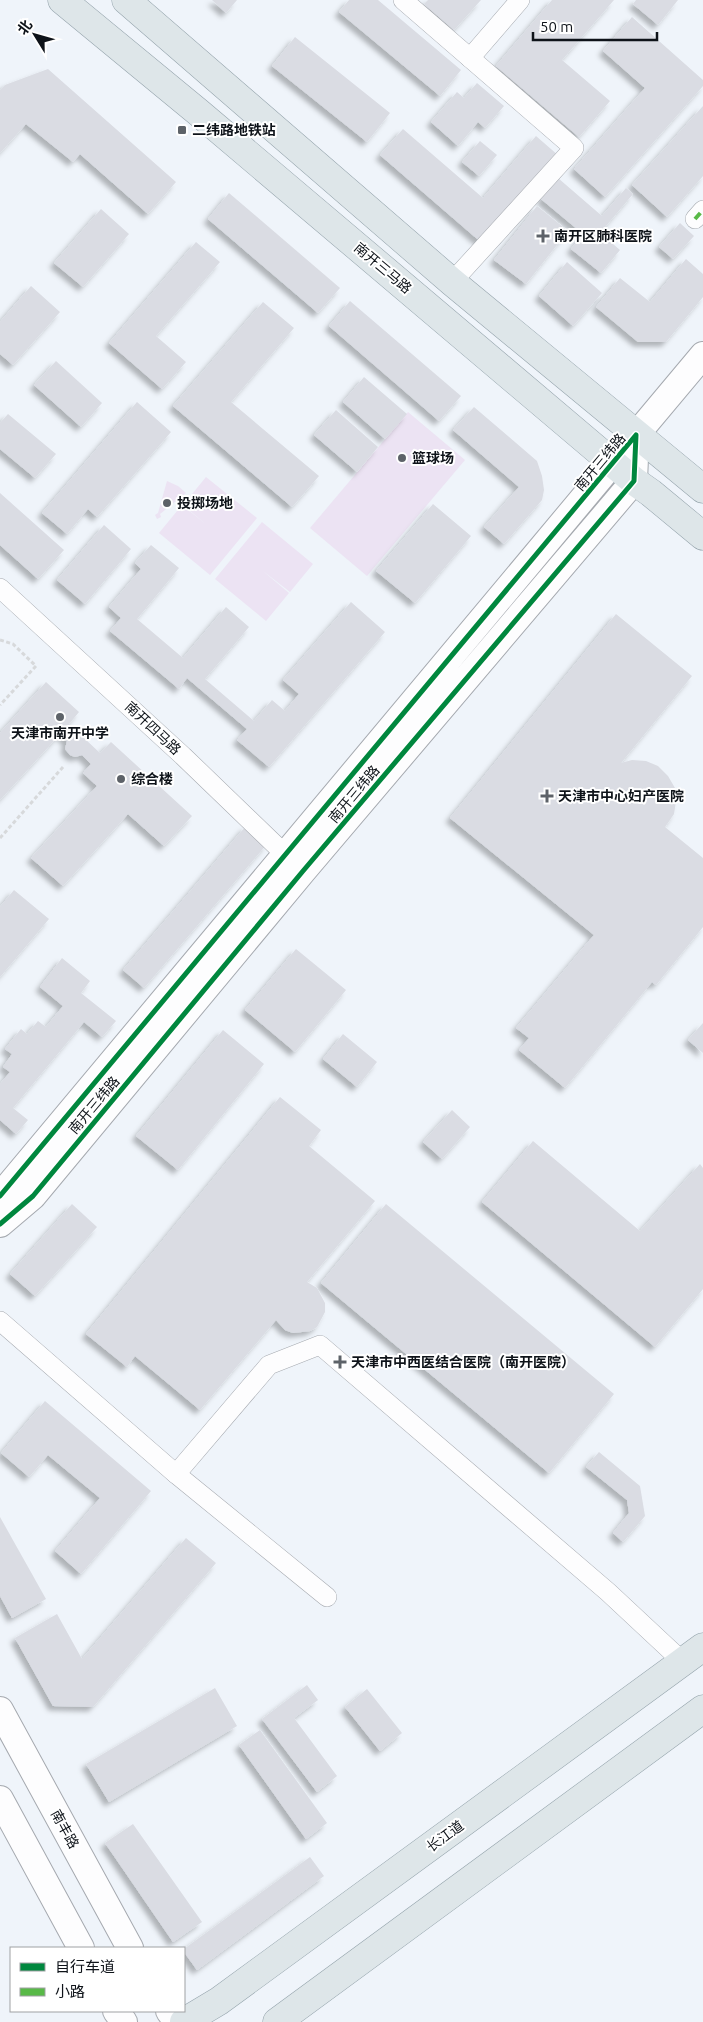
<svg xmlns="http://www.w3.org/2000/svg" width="703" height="2022" font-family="Ubuntu,'Noto Sans SC',sans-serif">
<defs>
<filter id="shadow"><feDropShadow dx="-4.5" dy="4.5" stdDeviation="2.5" flood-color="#0004"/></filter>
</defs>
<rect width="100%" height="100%" fill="#eff4fa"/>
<g fill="#ece3f3">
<polygon points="408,412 465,460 367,576 310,528"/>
<polygon points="206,477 257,518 210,575 159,533 182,505 207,525 183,505"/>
<polygon points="167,481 178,486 186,493 160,514 161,517 157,519 155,515 158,513"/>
<polygon points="262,522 313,564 290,592 263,571 289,593 266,621 215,579"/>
</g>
<g fill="#dadce3" filter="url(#shadow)">
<polygon points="212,0 237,0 226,13"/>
<polygon points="349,0 378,0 461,70 440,96 339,12"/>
<polygon points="428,0 481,0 454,30 424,4"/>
<polygon points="552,0 614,0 562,60 610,101 579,137 496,66"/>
<polygon points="636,0 678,0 658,25 633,4"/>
<polygon points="632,17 703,80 703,86 605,197 574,169 645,88 603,51"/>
<polygon points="295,37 390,113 367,142 272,66"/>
<polygon points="48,69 176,182 148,214 80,154 73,162 26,124 0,153 0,90 5,85"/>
<polygon points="477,83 504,106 485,128 478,122 458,146 431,122 457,92 464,98"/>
<polygon points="703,106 703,176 667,217 632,185"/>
<polygon points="403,129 483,198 536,136 559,156 483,244 380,155"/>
<polygon points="480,141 497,155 479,176 462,162"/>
<polygon points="558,178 602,216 626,188 633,194 600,233 620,250 601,273 571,249 583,234 541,199"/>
<polygon points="229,193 340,288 318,313 208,219"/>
<polygon points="537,206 568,231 526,284 494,260"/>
<polygon points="101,209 129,234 83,287 54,263"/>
<polygon points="680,223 694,236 673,259 659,247"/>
<polygon points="196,242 220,262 156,336 186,362 162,389 109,343"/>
<polygon points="686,259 703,274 703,297 666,342 638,342 596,307 620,278 650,302"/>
<polygon points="567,262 602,293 573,326 539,296"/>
<polygon points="31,286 60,312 13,365 0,354 0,322"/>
<polygon points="350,301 461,396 439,421 329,326"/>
<polygon points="263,302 294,328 231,402 319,476 292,507 173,406"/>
<polygon points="56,361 102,403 81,427 34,385"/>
<polygon points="364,377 407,414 385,439 343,402"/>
<polygon points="137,402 171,432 97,517 88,509 67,534 42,513"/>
<polygon points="474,407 537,461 542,476 544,490 542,500 504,544 484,527 519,487 453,430"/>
<polygon points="336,410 378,447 357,472 314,435"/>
<polygon points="8,414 56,454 35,478 0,449 0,423"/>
<polygon points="0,493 64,550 38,579 0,545"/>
<polygon points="433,504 471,536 415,603 376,571"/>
<polygon points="104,525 131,549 85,604 57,580"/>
<polygon points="151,545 179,568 137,619 183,658 226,607 249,627 205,679 254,721 272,700 285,711 299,694 283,680 351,602 385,632 269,767 237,740 247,729 187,678 179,689 110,631 121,618 109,607 141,569 135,563"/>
<polygon points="616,614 692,676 621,763 632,760 646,761 658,766 668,776 675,788 676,801 674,814 665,827 703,858 703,927 656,985 652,982 565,1088 519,1050 529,1038 516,1028 594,935 450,818"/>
<polygon points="46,682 79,712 69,724 100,753 111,742 192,816 164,846 128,814 63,886 31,858 97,786 83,773 91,764 82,755 75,757 70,755 65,749 67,741 60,734 0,800 0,733"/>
<polygon points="246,826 267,844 144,988 123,970"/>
<polygon points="14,890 49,919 0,977 0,907"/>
<polygon points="296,949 346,990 295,1052 245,1010"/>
<polygon points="62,958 90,981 81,993 116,1021 102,1037 84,1022 13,1108 28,1120 16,1134 0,1120 0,1084 10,1072 3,1067 12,1054 5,1049 21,1029 27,1034 38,1021 46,1027 63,1006 40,987"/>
<polygon points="703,1023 703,1053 688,1040"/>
<polygon points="223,1030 264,1064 178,1170 136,1136"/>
<polygon points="343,1034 377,1062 357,1087 323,1059"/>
<polygon points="280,1097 321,1130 309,1146 375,1201 307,1282 317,1288 325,1303 325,1312 317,1327 310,1331 293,1333 285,1330 276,1320 200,1410 135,1356 127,1367 86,1334"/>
<polygon points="452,1110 470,1127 442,1159 423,1142"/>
<polygon points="533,1141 640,1231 700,1164 703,1168 703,1289 655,1347 482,1202"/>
<polygon points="72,1204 97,1227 35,1296 10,1274"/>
<polygon points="386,1204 614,1394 549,1473 321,1283"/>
<polygon points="45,1401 151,1491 81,1574 55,1551 100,1498 48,1455 29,1477 1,1453"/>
<polygon points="599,1452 640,1486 645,1516 623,1542 613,1533 629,1513 627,1500 586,1467"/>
<polygon points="0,1517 46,1599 12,1618 0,1596"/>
<polygon points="186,1538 216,1563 93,1707 53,1706 15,1638 57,1614 82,1659"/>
<polygon points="307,1685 318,1700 294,1718 337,1776 317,1792 262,1719"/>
<polygon points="215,1688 237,1726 109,1802 86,1764"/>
<polygon points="367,1689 402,1733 380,1751 345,1707"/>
<polygon points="260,1730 327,1823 306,1839 239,1745"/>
<polygon points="133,1824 202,1922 173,1942 105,1843"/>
<polygon points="310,1857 324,1876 197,1970 184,1952 184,1949"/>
</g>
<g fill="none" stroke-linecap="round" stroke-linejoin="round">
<g stroke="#a5a9af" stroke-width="20">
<g id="street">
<polyline points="403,0 574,148 452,282"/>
<polyline points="470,58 520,0"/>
<polyline points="695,219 703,210"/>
<polyline points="0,588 183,756 293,862"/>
<polyline points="0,1321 176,1474 327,1597"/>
<polyline points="176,1474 269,1365 320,1345 608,1592 683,1662"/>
</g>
</g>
<g stroke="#a5a9af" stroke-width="28">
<g id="secondary">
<polyline points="636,435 703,355"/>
<polyline points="0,1196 636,435 634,481 303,871 33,1196 0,1224"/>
<polyline points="0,1710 130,1948"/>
<polyline points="0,1799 81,1948"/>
<polyline points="116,2011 124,2022"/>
<polyline points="169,2011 177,2022"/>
</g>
</g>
<g stroke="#94a3ab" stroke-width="29">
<g id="primary">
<polyline points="62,0 198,112 634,481 651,493 703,536"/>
<polyline points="126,0 452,282 703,489"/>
<polyline points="184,2022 219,2001 703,1647"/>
<polyline points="277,2022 703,1709"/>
</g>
</g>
<g stroke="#d7d9db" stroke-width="3" stroke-dasharray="4 2.5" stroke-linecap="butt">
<polyline points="0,640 13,644 36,666 0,705"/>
<polyline points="0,838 63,767"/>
</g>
<use href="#street" stroke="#fdfdfe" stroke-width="19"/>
<use href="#secondary" stroke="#fdfdfe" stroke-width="26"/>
<use href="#primary" stroke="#dee6e9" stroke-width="28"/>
<polyline stroke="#58b947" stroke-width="4" stroke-dasharray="8 4" stroke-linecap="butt" points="695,219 703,210"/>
<g stroke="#fff" stroke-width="8">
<polyline id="cycleway" points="0,1196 636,435 634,481 303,871 33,1196 0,1224"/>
</g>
<use href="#cycleway" stroke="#00873e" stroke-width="5"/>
</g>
<g fill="#5d6268" stroke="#fff" stroke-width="2">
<rect x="177" y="125" width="10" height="10" rx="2.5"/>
<path d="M540.5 228.5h5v5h5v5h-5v5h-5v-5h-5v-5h5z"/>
<circle cx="402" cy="458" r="5"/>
<circle cx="167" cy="503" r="5"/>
<circle cx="60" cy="717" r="5"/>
<circle cx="121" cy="779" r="5"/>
<path d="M544.5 788.5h5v5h5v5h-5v5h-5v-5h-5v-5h5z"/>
<path d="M337.5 1354.5h5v5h5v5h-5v5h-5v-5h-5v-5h5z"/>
</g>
<g text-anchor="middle" stroke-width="4" stroke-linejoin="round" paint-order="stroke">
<g font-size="14" font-weight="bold" fill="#0e1319" stroke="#fff" text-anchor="start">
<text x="192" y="135">二纬路地铁站</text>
<text x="554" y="241">南开区肺科医院</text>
<text x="412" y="463">篮球场</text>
<text x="177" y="508">投掷场地</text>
<text x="60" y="738" text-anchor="middle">天津市南开中学</text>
<text x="131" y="784">综合楼</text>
<text x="558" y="801">天津市中心妇产医院</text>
<text x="351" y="1367">天津市中西医结合医院（南开医院）</text>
</g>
<g font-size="14" fill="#0e1319" stroke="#fff">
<text transform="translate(383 268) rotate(40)" y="5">南开三马路</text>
<text transform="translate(600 462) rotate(-50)" y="5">南开三纬路</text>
<text transform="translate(153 728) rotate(43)" y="5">南开四马路</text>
<text transform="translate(354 794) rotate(-50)" y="5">南开三纬路</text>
<text transform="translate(94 1105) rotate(-50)" y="5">南开三纬路</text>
<text transform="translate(65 1829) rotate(61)" y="5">南丰路</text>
<text transform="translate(445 1836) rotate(-36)" y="5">长江道</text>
</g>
</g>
<rect x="10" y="1947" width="175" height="65" fill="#ffffff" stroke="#9fa1a3"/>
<rect x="20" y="1963" width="25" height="8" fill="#00873e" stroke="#9fa1a3"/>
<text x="55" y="1972" font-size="15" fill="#0e1319">自行车道</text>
<rect x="20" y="1988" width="25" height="8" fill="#58b947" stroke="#9fa1a3"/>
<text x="55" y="1997" font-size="15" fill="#0e1319">小路</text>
<g transform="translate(35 35) rotate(307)" stroke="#ffffff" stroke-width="4" paint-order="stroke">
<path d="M0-4L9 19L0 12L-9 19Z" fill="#0e1319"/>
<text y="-8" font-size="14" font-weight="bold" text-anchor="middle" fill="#0e1319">北</text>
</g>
<path d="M533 32v8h124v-8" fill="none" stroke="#0e1319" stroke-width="2.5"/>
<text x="540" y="32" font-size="15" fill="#0e1319" stroke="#ffffff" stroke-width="4" paint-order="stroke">50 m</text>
</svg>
